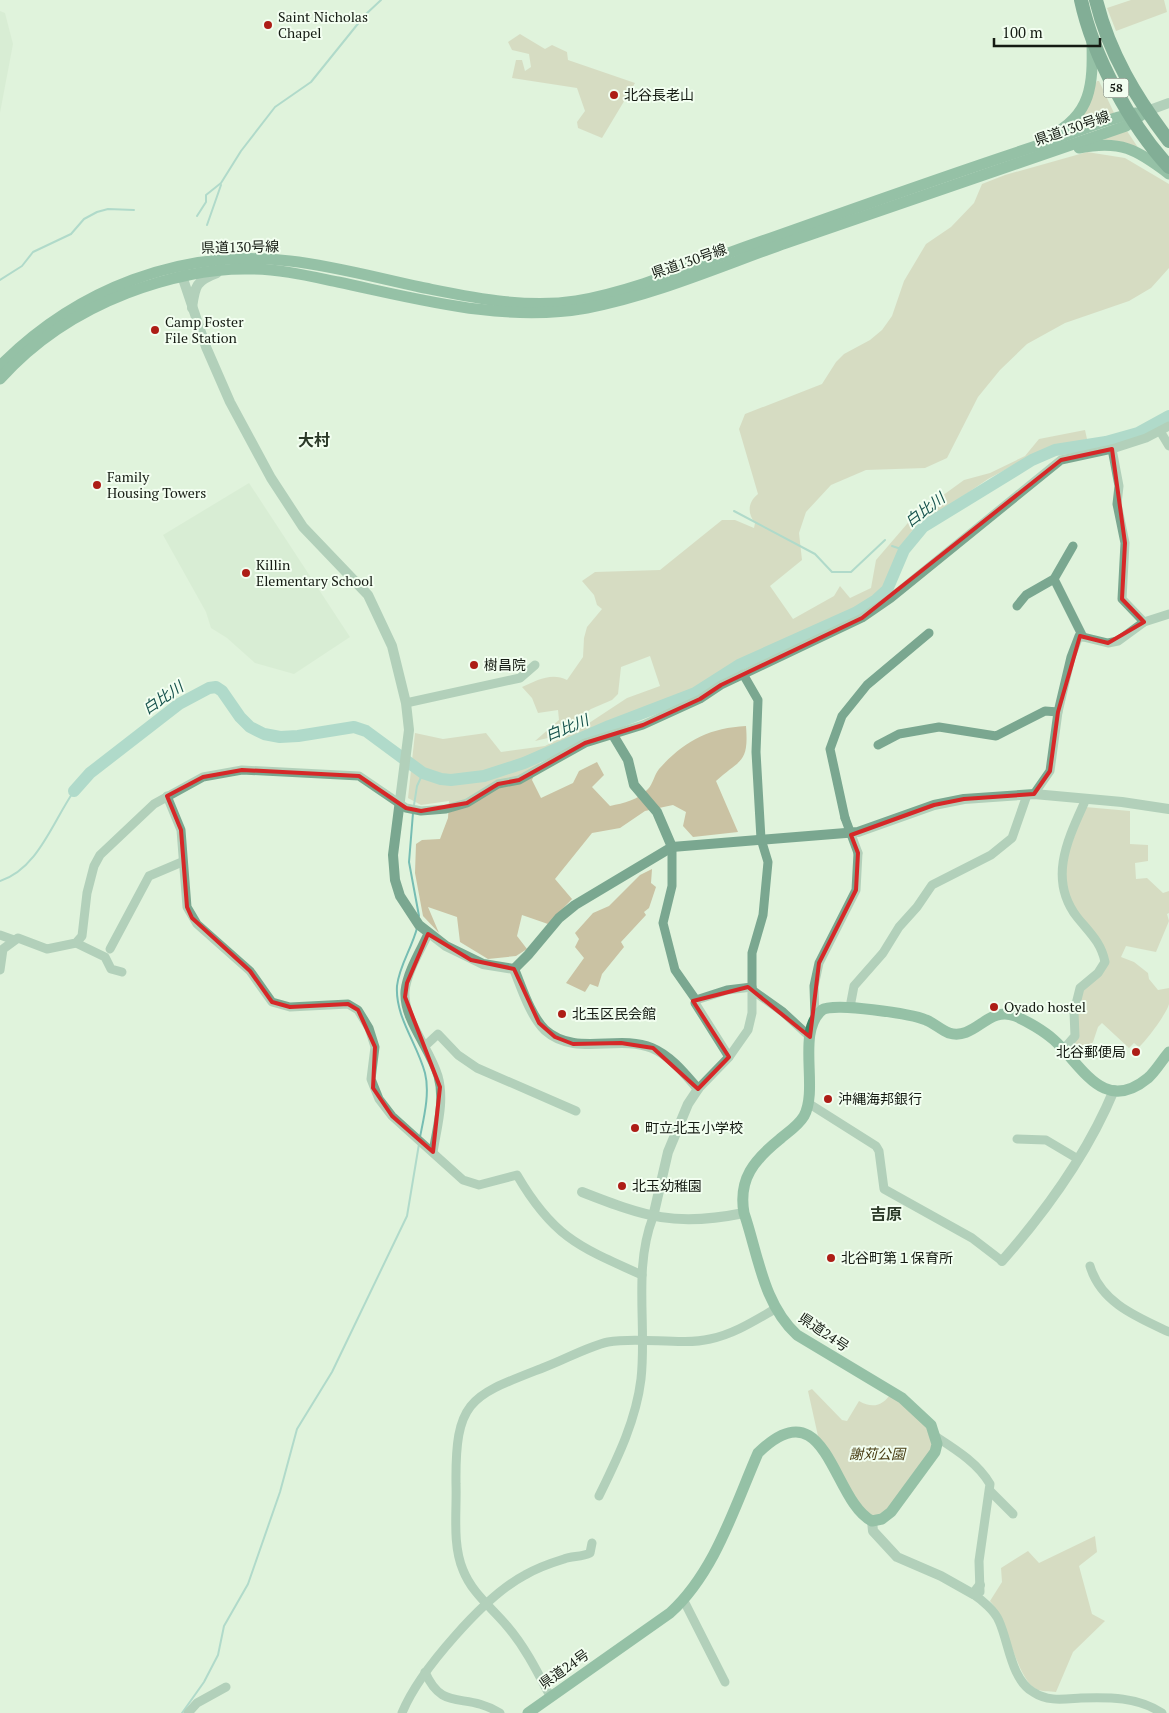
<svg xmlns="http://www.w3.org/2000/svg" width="1169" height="1713" font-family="'PT Serif','Noto Sans JP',serif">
<rect width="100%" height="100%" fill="#e0f3dc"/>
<g fill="#cfe7ca">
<polygon points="0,11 5,13 13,44 0,113"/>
<polygon points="249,483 350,637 294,674 255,663 227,638 211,628 206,612 163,535"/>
</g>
<g fill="#cac2a3">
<polygon points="1131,0 1164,0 1167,12 1116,31 1107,8"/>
<polygon points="520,34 545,49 552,45 567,52 568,60 635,83 602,138 578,128 577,122 585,111 577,88 512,78 516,60 522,60 525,71 531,67 529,54 512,50 508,42"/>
<polygon points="1097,81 1099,81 1115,115 1069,129"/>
<polygon points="1127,131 1139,149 1102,139"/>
<path d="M1087,152L1125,158L1169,184V268L1151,288L1129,301L1065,323L1027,344L1000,370L978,397L947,458L925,468L866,470L831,485L806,512L799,533L802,560L770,586L793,619L834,596L840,586L850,598L871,588L876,560L913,517L964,480L990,473L1025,456L1039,439L1085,430L1087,439L1035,454L988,479L912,531L899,548L887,593L874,605L847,620L752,664L689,699L569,746L540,761L532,780L541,798L573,783L579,771L597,762L604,775L592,787L610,806C624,803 638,800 648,789C653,784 654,775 659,769C684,741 709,728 746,726C749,764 740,759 716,781L738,832L693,837L683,826L686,812L673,805L645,811L620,828L592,833L555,879L572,899L548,924L522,915L517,936L527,949L516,956L488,959L460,942L457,917L428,907L439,933L423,916L415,873L416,844L422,840L440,839L448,818L449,801L421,805L408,798L415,733L443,739L486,733L501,752L545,746L586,725L627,698L660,686L650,656L621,667L618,694L612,700L591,709L548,738L535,741L559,720L558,710L538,713L532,698L522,687C537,680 552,672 567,680L583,657L584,638L587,627L602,609L597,605L594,595L582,581L595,572L660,570L722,520H735L754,528L755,523C747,513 748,502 758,494L739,429L745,414L822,384L836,362L844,354L870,340L882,330L892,316L904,281L926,244L951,227L974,203L982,184L1005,175Z"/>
<path d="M1085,807L1130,811V844L1148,845V861L1135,863L1136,879L1147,878L1163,893L1169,891V913L1167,914L1169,921L1156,952L1126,946L1121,957L1134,962L1148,973L1149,979L1158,990L1169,988C1169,993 1169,999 1169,1004C1167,1013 1147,1040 1139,1047L1134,1043L1129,1048L1102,1023L1098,1027L1093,1042L1075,1061L1063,1049L1074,1038L1079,992L1105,960L1063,887L1068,854Z"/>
<polygon points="652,869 651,883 656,887 649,908 644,912 646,915 621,942 624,947 602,974 598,987 590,984 585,992 566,983 584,958 575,947 579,939 575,933 593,913 609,906 640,875"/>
<path d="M812,1389L842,1420L847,1421L859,1401C873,1409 883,1406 892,1392L931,1425L937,1444L891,1512L872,1521L820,1445L808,1391Z"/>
<path d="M1095,1536L1097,1552L1079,1566L1092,1614L1105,1621L1073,1652L1056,1692C1050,1691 1041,1692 1036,1689C1016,1678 1008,1621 990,1601L1002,1582L1001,1568L1028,1551L1039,1563Z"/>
</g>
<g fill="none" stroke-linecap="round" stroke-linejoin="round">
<g stroke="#76bdb3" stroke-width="2">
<polyline points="197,216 206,202 206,195 221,183 241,151 275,107 311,82 365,15 381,0"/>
<polyline points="207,225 221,185"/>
<polyline points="0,280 22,266 33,252 71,234 84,219 97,212 108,209 134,210"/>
<polyline points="734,511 815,554 832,572 851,572 885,540"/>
<polyline points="892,546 904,550"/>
<polyline points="414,805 417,786 423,773"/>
<polyline points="413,813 409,862 419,916"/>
<path d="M0,881C38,869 53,821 74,791"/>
<path d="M417,928C412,948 399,966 397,986C395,1017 417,1043 425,1073C430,1093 424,1117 420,1137"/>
<polyline points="182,1713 204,1682 218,1655 224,1626 248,1584 280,1492 297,1429 332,1372 407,1216 419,1144"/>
</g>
<polyline stroke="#76bdb3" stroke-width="12" points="74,791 90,773 179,704 209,688 216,687 222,691 240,717 250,727 264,734 280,737 298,736 354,727 366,731 423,773 441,779 451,780 484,776 524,763 609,726 695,693 739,665 855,613 876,600 887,590 904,550 923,527 1032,460 1055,450 1106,442 1138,433 1169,416"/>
<g stroke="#7aa790" stroke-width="9">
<polyline points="1160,431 1169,446"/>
<polyline points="1112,449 1119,486 1117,504 1125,543 1122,599 1144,622"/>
<polyline points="1054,579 1083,637"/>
<polyline points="1017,606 1026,595 1054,579 1073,546"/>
<polyline points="406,703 520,678 535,665"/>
<polyline points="878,745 899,734 939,727 996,736 1045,711 1058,712"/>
<polyline points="1034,794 1050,771 1058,712 1071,657 1079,636 1108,643 1118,641 1144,622 1169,614"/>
<path d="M167,796L181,830L187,907L197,924L250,971L272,1002L290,1007L348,1004L358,1010L369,1028L375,1047L371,1079L379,1099L392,1116L463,1180L479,1185L517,1175C553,1237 579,1247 642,1275"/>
<polyline points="845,818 830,749 842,716 867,685 929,633"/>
<polyline points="672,847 672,886 663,923 675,970 696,1000 695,1003 729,1057"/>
<path d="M428,934C420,951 407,972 405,991C403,1020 430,1048 438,1076C445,1101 437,1127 433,1152"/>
<polyline points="0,935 14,940"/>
<polyline points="76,943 105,957 111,969 122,972"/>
<polyline points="110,949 149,876 182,862"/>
<polyline points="0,970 3,949 18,938 47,949 76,943 82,936 87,893 94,866 100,855 154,804 203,777 242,770 359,776 406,808 421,811 446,809 467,803 498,784 519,780 585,743 643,725 700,699 721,685 862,618 891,598 1061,460 1112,449 1146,438 1169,426"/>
<polyline points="752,990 783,1012 810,1037"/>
<polyline points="696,1000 727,990 752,987"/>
<polyline points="850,1007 854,986 883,953 899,927 917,907 932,885 991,855 1012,838 1027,795"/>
<polyline points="815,1018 814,986 819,963 856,890 858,853"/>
<polyline points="425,1046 438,1034 458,1055 477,1068 576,1111"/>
<path d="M1063,1050L1075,1036L1074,1012L1080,988L1098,973L1105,962C1101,942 1089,932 1077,917C1047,878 1069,837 1086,799"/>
<polyline points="698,1089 729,1057 748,1030 752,1013 752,953 763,915 768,862 761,839 756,752 758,700 743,674"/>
<polyline points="808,1103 876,1146 879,1151 884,1189 972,1238 1002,1261"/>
<polyline points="1017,1139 1046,1140 1078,1159"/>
<path d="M1090,1266C1101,1303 1137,1317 1169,1332"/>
<path d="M935,1436C955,1449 978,1463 990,1484L979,1561L980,1592"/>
<polyline points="990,1491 1013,1514"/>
<path d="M599,1496C617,1459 636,1421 641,1379C647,1325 633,1269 653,1217"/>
<path d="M973,1594C982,1600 995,1611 999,1621C1009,1643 1011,1679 1033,1692C1048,1702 1064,1699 1081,1698C1109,1697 1138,1697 1162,1713"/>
<polyline points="684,1601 725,1682"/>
<path d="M425,1672C443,1713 464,1691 500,1713"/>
<path d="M550,1696C537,1671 525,1647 507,1626C491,1607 472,1593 463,1570C452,1544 457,1511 456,1484C455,1398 471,1396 545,1367C564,1360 589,1346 608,1342C640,1336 680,1346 710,1339C734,1334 754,1321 775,1309"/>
<polyline points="188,1713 197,1703 226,1687"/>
<path d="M402,1713C419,1671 485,1596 525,1575C537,1568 551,1563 564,1559C572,1556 582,1557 590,1553L592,1543"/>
</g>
<g stroke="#7aa790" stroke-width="10">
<polyline points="1147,111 1169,103"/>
<polyline points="180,270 206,347 230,402 271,478 303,527 368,595 392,646 406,703 409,730 393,855 395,880 400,896 419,925 446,946 483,964 514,969"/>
<path d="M192,308C195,287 195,281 217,273"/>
<polyline points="613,735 628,760 634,785 657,812 672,847"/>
<polyline points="514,969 528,955 559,918 575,905 672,847 858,832 934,805 964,799 1034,794 1122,802 1169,809"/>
<path d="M514,969C522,988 530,1015 545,1030C575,1057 618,1034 652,1048C671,1056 685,1074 698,1089L688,1104L668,1152L653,1217"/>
<path d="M582,1192C646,1217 675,1227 744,1213"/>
<path d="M1002,1261C1046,1211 1088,1153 1114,1090"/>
<polyline points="872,1521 873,1531 897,1557 941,1576 973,1594 980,1585"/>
</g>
<g stroke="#3b8565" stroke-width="11">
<path d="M1050,136C1092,115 1093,84 1092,42"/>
<path d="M1079,148C1121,140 1136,149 1169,174"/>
<path d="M0,366C77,289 181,248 290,261C334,266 378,278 420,287C471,297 524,309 576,301C634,291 692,266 748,246C845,212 941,177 1039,145C1071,135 1103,119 1136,113"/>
<path d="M0,379C35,340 78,312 127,293C167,278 207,268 250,269C280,269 309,276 338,282C419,299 504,323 587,308C655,295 721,266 786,243C899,204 1012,165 1126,126L1147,111"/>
<path d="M528,1713L670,1613C715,1572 734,1508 758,1453C827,1385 832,1501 872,1521L882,1519L891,1512L935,1452L937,1444L931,1425L902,1398L797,1335C763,1304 758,1254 744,1213C738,1179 754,1160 780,1139C788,1132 798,1126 804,1116C819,1088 796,1032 822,1010C833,1002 912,1014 926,1020C934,1023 941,1030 949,1033C975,1041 988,1005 1015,1016C1027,1021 1044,1031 1054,1040C1082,1065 1103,1115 1148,1078C1156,1071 1162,1060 1169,1052"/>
</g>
<g stroke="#105c40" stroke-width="14">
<path d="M1081,0C1093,56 1130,125 1169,167"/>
<path d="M1096,0C1109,53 1136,98 1169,141"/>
</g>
<polyline stroke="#7aa790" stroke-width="9" points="845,818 858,853"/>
</g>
<path d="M0 0H1169V1713H0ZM1112,449L1125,543L1122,599L1144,622L1108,643L1080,636L1058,712L1050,771L1034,794L964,799L934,805L851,835L858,853L856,890L819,963L810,1037L748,987L693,1001L729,1057L698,1089L653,1048L621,1043L573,1044L555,1037L539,1023L514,969L471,960L428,934L407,983L405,997L440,1087L433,1152L392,1116L373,1088L375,1047L358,1010L348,1004L290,1007L272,1002L250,971L192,918L187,907L181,830L167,796L203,777L242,770L359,776L406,808L421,811L467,803L498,784L519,780L585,743L643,725L700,699L721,685L862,618L1061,460Z" fill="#e0f3dc" fill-opacity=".55" fill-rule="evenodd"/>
<path fill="none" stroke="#d62828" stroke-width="4" stroke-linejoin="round" d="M1112,449L1125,543L1122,599L1144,622L1108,643L1080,636L1058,712L1050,771L1034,794L964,799L934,805L851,835L858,853L856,890L819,963L810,1037L748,987L693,1001L729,1057L698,1089L653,1048L621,1043L573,1044L555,1037L539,1023L514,969L471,960L428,934L407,983L405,997L440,1087L433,1152L392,1116L373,1088L375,1047L358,1010L348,1004L290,1007L272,1002L250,971L192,918L187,907L181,830L167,796L203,777L242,770L359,776L406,808L421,811L467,803L498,784L519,780L585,743L643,725L700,699L721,685L862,618L1061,460Z"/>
<g fill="#ad1d16" stroke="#f2fef0" stroke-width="2">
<circle cx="268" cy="25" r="5"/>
<circle cx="614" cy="95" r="5"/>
<circle cx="155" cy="330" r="5"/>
<circle cx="97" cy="485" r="5"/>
<circle cx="246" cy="573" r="5"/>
<circle cx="474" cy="665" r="5"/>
<circle cx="994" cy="1007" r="5"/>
<circle cx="562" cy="1014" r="5"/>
<circle cx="1136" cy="1052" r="5"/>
<circle cx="828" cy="1099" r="5"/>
<circle cx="635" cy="1128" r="5"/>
<circle cx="622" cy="1186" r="5"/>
<circle cx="831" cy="1258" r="5"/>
</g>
<g text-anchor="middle" stroke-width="4" stroke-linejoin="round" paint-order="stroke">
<rect fill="#f2fef0" stroke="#575f55" stroke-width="1" x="1103.5" y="78.5" width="25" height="19" rx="4"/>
<g font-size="12" font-weight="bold" fill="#151b13">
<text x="1116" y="92">58</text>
</g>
<g font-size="14" fill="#151b13" stroke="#f2fef0" text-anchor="start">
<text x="278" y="22">Saint Nicholas<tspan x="278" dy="16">Chapel</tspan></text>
<text x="624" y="100">北谷長老山</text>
<text x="165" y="327">Camp Foster<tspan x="165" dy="16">File Station</tspan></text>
<text x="107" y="482">Family<tspan x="107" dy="16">Housing Towers</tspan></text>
<text x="256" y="570">Killin<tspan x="256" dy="16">Elementary School</tspan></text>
<text x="484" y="670">樹昌院</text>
<text x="1004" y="1012">Oyado hostel</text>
<text x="572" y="1019">北玉区民会館</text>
<text x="1126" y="1057" text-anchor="end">北谷郵便局</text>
<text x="838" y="1104">沖縄海邦銀行</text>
<text x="645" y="1133">町立北玉小学校</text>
<text x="632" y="1191">北玉幼稚園</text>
<text x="841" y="1263">北谷町第１保育所</text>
</g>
<g font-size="14" fill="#151b13" stroke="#f2fef0">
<text transform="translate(1072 128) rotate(-19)" y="5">県道130号線</text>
<text transform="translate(240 247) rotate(-1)" y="5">県道130号線</text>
<text transform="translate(689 261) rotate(-19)" y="5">県道130号線</text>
<text transform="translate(824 1332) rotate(34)" y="5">県道24号</text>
<text transform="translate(564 1669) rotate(-35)" y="5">県道24号</text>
</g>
<g font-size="14" font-style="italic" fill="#473c12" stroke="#f2fef0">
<text x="877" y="1459">謝苅公園</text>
</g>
<g font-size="15" font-style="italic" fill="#15524c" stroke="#f2fef0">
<text transform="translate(925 510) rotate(-37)" y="5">白比川</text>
<text transform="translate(163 698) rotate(-34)" y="5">白比川</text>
<text transform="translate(567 728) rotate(-22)" y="5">白比川</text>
</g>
<g font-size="16" font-weight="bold" fill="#2c3a29" stroke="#f2fef0">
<text x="314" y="446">大村</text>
<text x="886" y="1220">吉原</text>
</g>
</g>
<path d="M994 38v8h106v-8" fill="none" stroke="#151b13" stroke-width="2.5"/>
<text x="1002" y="38" font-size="15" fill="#151b13" stroke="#f2fef0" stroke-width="4" paint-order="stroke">100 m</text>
</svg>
